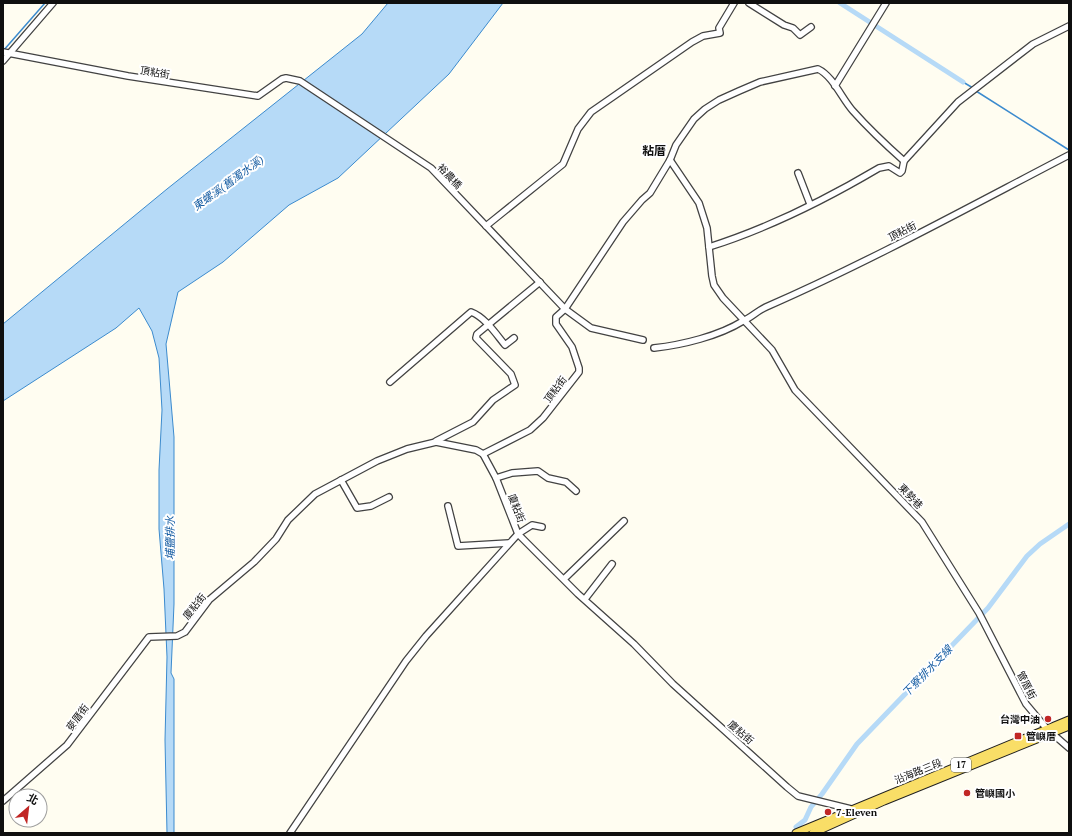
<svg xmlns="http://www.w3.org/2000/svg" width="1072" height="836" font-family="'PT Serif','Noto Sans TC',serif">
<rect width="100%" height="100%" fill="#fffdf1"/>
<polygon fill="#b6daf7" stroke="#3c8bce" points="388,3 503,3 449,74 338,178 289,205 223,262 178,292 166,344 174,437 174,604 171,673 174,679 174,833 167,833 165,740 167,657 164,589 159,529 159,470 162,410 159,358 152,331 139,308 116,328 3,401 3,324 167,189 362,34"/>
<g fill="none" stroke-linecap="round" stroke-linejoin="round">
<g stroke="#3c8bce" stroke-width="1.5">
<polyline points="3,51 45,3"/>
<polyline points="963,82 973,88"/>
<polyline points="976,91 1069,150"/>
</g>
<g stroke="#b6daf7" stroke-width="5">
<polyline points="840,3 963,82"/>
<polyline points="796,827 805,820 811,807 822,794 857,744 988,608 1027,556 1040,544 1069,524"/>
</g>
<g stroke="#424242" stroke-width="8">
<g id="minor">
<polyline points="749,3 784,25 793,28 800,35 811,27"/>
<polyline points="3,52 128,76 258,96 282,79 286,78 300,81 431,168 565,309 591,328 643,340"/>
<polyline points="3,61 53,3"/>
<polyline points="835,86 886,3"/>
<polyline points="670,160 699,203 707,228 712,276 714,285 723,298 772,350 795,390 922,522 979,613 1026,704 1047,729 1069,748"/>
<polyline points="798,173 810,204"/>
<polyline points="486,226 563,164 578,129 591,112 692,42 703,36 720,33 719,28 734,3"/>
<path d="M709,247C769,228 825,200 879,168L889,166L900,173L902,171L904,161L958,102L1033,44L1069,26"/>
<path d="M654,348C682,345 719,336 743,321C752,317 757,311 766,307C869,262 969,207 1069,155"/>
<path d="M390,382L471,312C485,317 496,334 505,345L514,338"/>
<polyline points="436,441 473,422 493,400 515,385 511,374 476,338 477,334 540,282"/>
<path d="M483,454L530,430L543,418L579,372V368L572,347L556,324V317L565,309L623,222L642,200L650,193L670,160L676,145L694,119L705,109L719,100L739,91L760,82L818,69C833,76 842,99 853,111C869,129 886,145 904,161"/>
<polyline points="496,478 512,473 538,471 548,478 566,482 576,491"/>
<polyline points="341,480 357,508 371,506 389,497"/>
<polyline points="448,506 458,546 509,543"/>
<polyline points="564,579 624,521"/>
<polyline points="585,599 612,564"/>
<polyline points="3,801 67,745 149,637 177,636 185,632 209,600 254,562 276,539 288,520 315,494 377,461 407,449 436,442 476,450 483,454 496,478 518,534 578,594 634,644 673,684 787,787 798,796 855,810"/>
<polyline points="290,833 406,661 426,636 518,534 532,525 542,527"/>
</g>
</g>
<g stroke="#202020" stroke-width="9">
<g id="major">
<polyline points="796,833 1069,720"/>
<polyline points="813,833 884,801 1069,726"/>
</g>
</g>
<use href="#minor" stroke="#fff" stroke-width="5.5"/>
<use href="#major" stroke="#f9de67" stroke-width="7"/>
</g>
<g fill="#c12725" stroke="#fff" stroke-width="1.5">
<circle cx="1048" cy="719" r="4"/>
<rect x="1014" y="732" width="8" height="8" rx="2"/>
<circle cx="967" cy="793" r="4"/>
<circle cx="828" cy="812" r="4"/>
</g>
<g text-anchor="middle" stroke-width="4" stroke-linejoin="round" paint-order="stroke">
<rect fill="#fff" stroke="#575757" stroke-width="1" x="951" y="758" width="20" height="14" rx="3"/>
<g font-size="9" font-weight="bold" fill="#0f0f0f">
<text x="961" y="768">17</text>
</g>
<g font-size="10" fill="#0f0f0f" stroke="#fff">
<text transform="translate(155 72) rotate(9)" y="4">頂粘街</text>
<text transform="translate(450 176) rotate(46)" y="4">裕農橋</text>
<text transform="translate(902 231) rotate(-27)" y="4">頂粘街</text>
<text transform="translate(555 389) rotate(-53)" y="4">頂粘街</text>
<text transform="translate(911 496) rotate(46)" y="4">東勢巷</text>
<text transform="translate(517 508) rotate(69)" y="4">廈粘街</text>
<text transform="translate(194 606) rotate(-51)" y="4">廈粘街</text>
<text transform="translate(1027 685) rotate(63)" y="4">管厝街</text>
<text transform="translate(77 717) rotate(-53)" y="4">麥厝街</text>
<text transform="translate(741 732) rotate(41)" y="4">廈粘街</text>
<text transform="translate(918 771) rotate(-22)" y="4">沿海路三段</text>
</g>
<g font-size="10" font-weight="bold" fill="#0f0f0f" stroke="#fff" text-anchor="start">
<text x="1040" y="723" text-anchor="end">台灣中油</text>
<text x="1026" y="740">管嶼厝</text>
<text x="975" y="797">管嶼國小</text>
<text x="836" y="816">7-Eleven</text>
</g>
<g font-size="11" font-style="italic" fill="#165da3" stroke="#fff">
<text transform="translate(228 183) rotate(-36)" y="4">東螺溪(舊濁水溪)</text>
<text transform="translate(170 538) rotate(-90)" y="4">埔鹽排水</text>
<text transform="translate(927 671) rotate(-46)" y="4">下寮排水支線</text>
</g>
<g font-size="12" font-weight="bold" fill="#0f0f0f" stroke="#fff">
<text x="654" y="155">粘厝</text>
</g>
</g>
<rect width="1072" height="836" fill="none" stroke="#0f0f0f" stroke-width="8"/>
<g transform="translate(28 808) rotate(28)"><circle r="19" fill="#ffffff" stroke="#9f9f9f"/>
<path d="M0-3L7 15L0 10L-7 15Z" fill="#c12725"/>
<text y="-6" font-size="11" font-weight="bold" text-anchor="middle" fill="#0f0f0f">北</text>
</g>
</svg>
